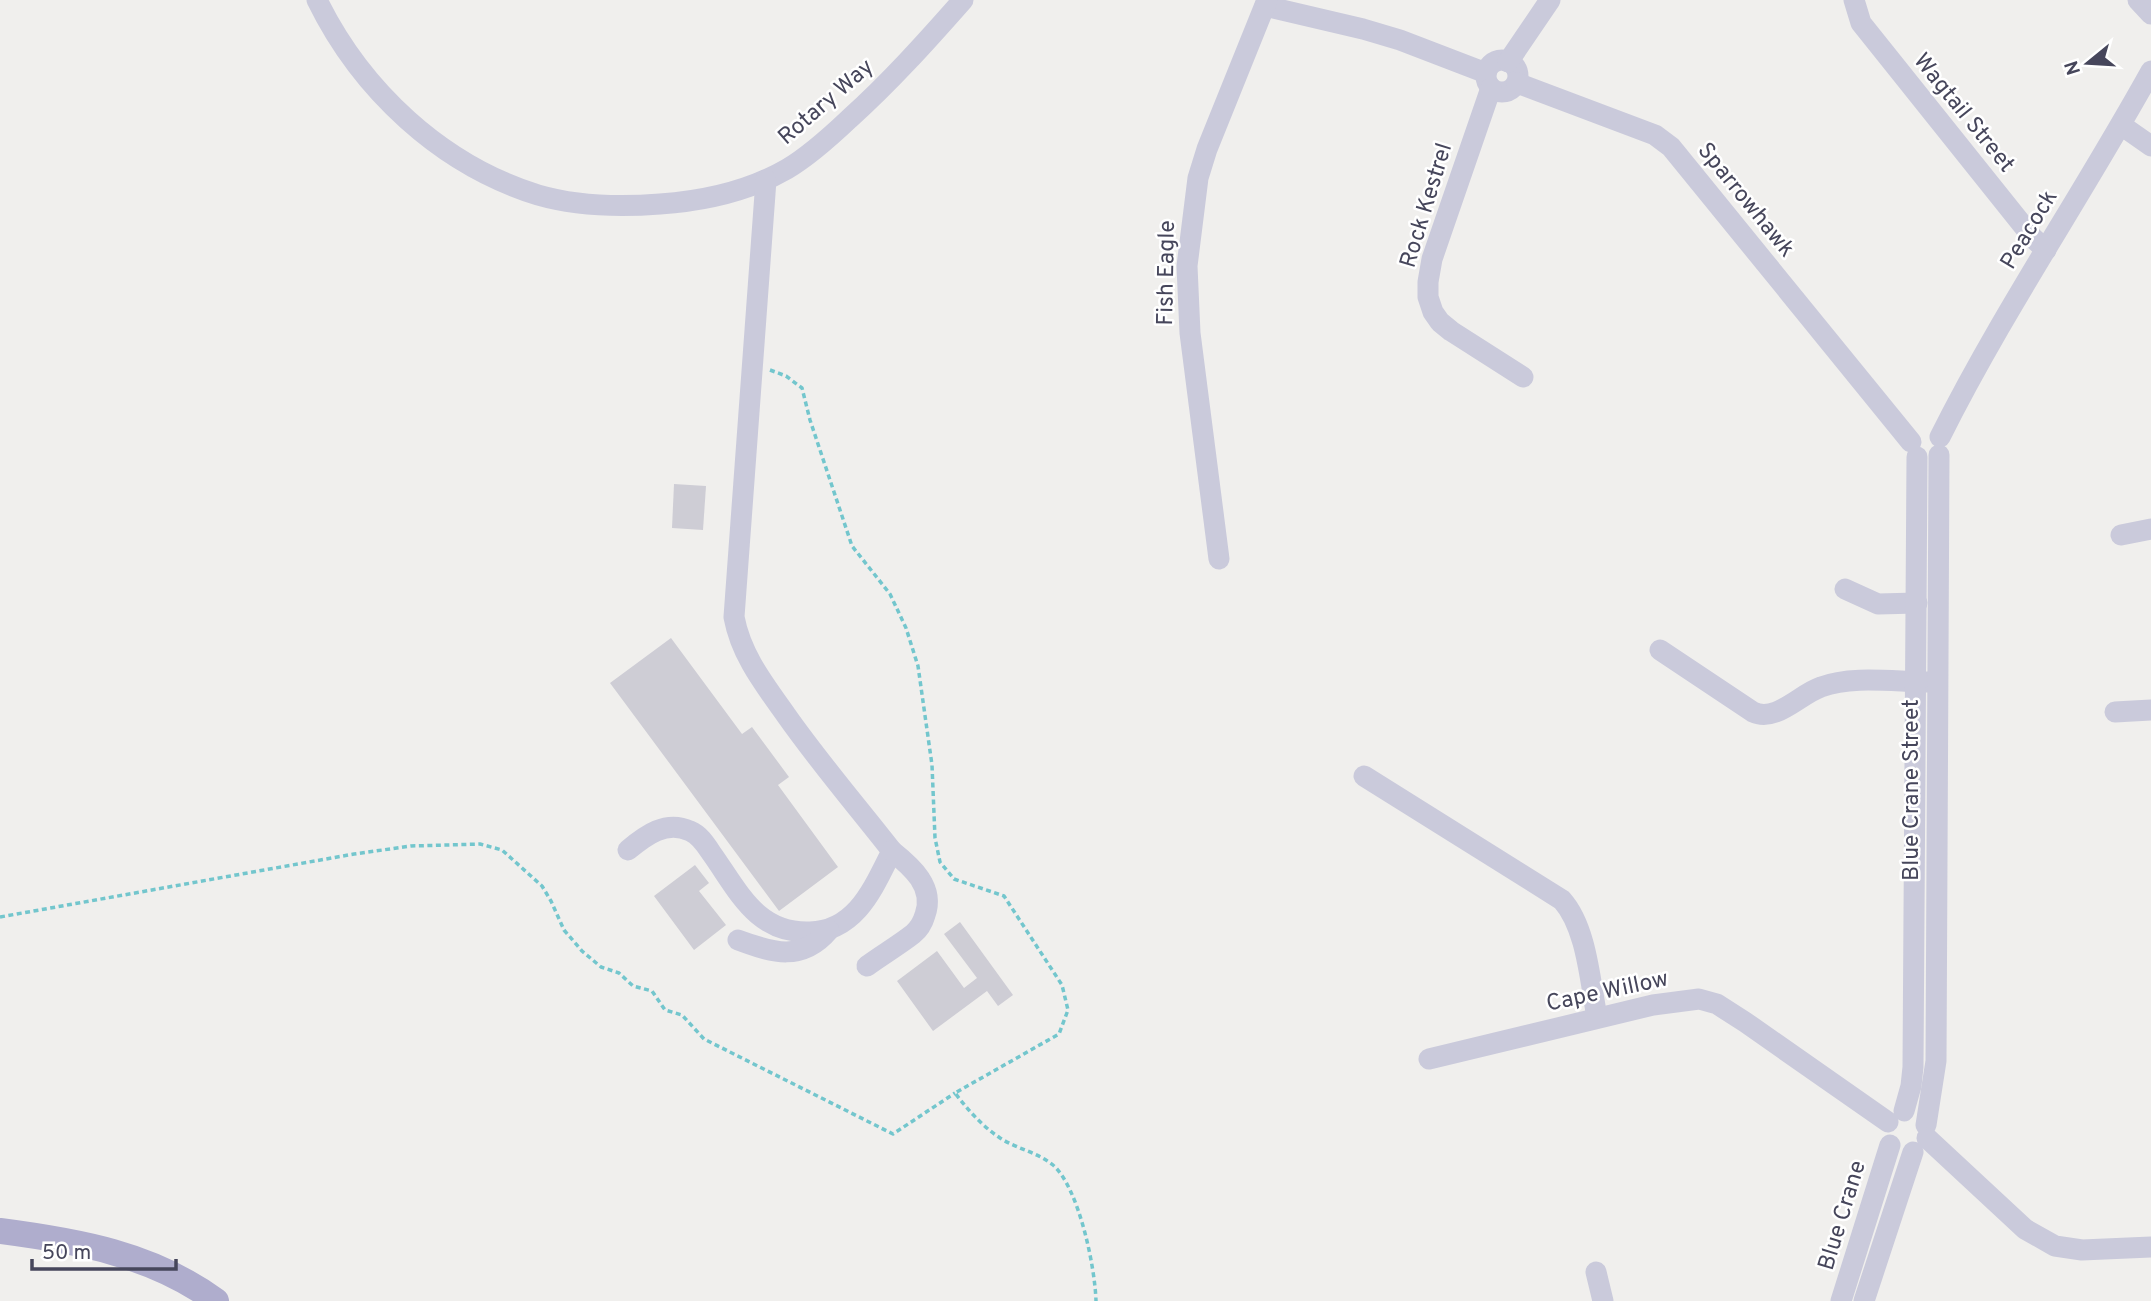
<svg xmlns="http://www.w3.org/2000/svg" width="2151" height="1301" font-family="Overpass,sans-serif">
<rect width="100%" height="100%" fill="#f0efed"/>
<g fill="#cecdd5">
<polygon points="674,484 706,486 703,530 672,528"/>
<polygon points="671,638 742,734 752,727 789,777 778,785 838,867 779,911 610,683"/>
<polygon points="695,865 709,883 699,891 726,925 694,950 654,896"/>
<polygon points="960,922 1013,995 998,1006 987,991 933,1031 897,981 937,951 964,988 977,978 944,934"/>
</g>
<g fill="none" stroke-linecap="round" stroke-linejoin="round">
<g stroke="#73c6cd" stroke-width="3.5" stroke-dasharray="5 3.5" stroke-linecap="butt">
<path d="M770,370L786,376L802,388L810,420L852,546L890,594L906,628L918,666L932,765L935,838L940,862L954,879L1004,896L1062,985L1068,1010L1059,1034L955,1093C968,1110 982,1126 1000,1138C1017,1149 1037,1152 1053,1165C1079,1188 1095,1267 1096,1301"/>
<polyline points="0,917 354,854 411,846 480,844 502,850 542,886 551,901 564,930 582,951 601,967 619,973 633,986 652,991 665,1010 682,1015 704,1039 893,1134 955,1093"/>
</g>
<g stroke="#cacadb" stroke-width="21">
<path d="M317,0C361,90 441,165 538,195C576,206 621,207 660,204C703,201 749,191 787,169C809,156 830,137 849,119C890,82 926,42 963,0"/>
<polyline points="1854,0 1861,23 2033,238 2046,250"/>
<polyline points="2138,0 2151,14"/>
<polyline points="1265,6 1363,29 1400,40 1486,73"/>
<circle cx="1502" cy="76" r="16"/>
<polyline points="1508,62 1550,0"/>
<polyline points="1517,83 1655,135 1671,147 1911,442"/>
<polyline points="1491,88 1432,259 1428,282 1428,297 1433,312 1440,322 1451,331 1523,377"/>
<polyline points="2121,125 2151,146"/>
<path d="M1940,437C2003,311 2083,194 2151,71"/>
<polyline points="2121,535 2151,529"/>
<polyline points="1219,559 1190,333 1187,266 1198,178 1207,149 1267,0"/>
<polyline points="1845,589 1878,604 1917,603"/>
<path d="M1660,650L1753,712C1776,723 1800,694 1821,687C1852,675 1896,682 1928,682"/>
<polyline points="2115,712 2151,710"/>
<path d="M1364,776L1562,900C1587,928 1590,982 1597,1017"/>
<path d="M628,850C646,835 666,820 690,831C700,835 706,845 712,854C739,892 757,934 810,932C857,931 874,886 892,851C856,805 819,762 786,715C764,684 741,655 734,617L766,180"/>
<path d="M738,940C773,953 802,962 829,930"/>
<path d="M867,966C882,955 899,945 913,934C919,929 923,922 925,915C935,887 912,867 892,851"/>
<polyline points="1429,1059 1653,1005 1699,999 1717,1004 1745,1022 1888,1122"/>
<polyline points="1904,1111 1911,1086 1913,1067 1917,457"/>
<polyline points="1926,1125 1936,1061 1939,455"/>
<polyline points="1927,1138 2025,1229 2055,1246 2082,1250 2151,1247"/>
<polyline points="1596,1272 1603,1301"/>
<polyline points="1841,1301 1890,1145"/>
<polyline points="1864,1301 1913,1152"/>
</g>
<path stroke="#afadcd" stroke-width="26" d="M0,1231C77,1241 152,1254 216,1301"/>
</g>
<g text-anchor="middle" stroke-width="5" stroke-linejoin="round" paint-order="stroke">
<g font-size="23" fill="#46465b" stroke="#fff">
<text transform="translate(825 101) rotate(-41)" y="8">Rotary Way</text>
<text transform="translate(1965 112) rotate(51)" y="8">Wagtail Street</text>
<text transform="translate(1747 199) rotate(51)" y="8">Sparrowhawk</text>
<text transform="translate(1425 205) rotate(-73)" y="8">Rock Kestrel</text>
<text transform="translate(2028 229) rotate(-59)" y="8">Peacock</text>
<text transform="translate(1165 273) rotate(-89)" y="8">Fish Eagle</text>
<text transform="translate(1910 790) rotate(-90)" y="8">Blue Crane Street</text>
<text transform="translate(1607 990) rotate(-12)" y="8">Cape Willow</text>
<text transform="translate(1841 1215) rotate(-73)" y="8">Blue Crane</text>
</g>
</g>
<g transform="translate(2088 63) rotate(252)" stroke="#ffffff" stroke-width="5" paint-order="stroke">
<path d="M0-5L12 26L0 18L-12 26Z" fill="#46465b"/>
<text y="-10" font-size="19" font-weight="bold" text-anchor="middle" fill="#46465b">N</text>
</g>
<path d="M32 1259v10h144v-10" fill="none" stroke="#46465b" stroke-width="3.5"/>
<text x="42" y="1259" font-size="21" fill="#46465b" stroke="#ffffff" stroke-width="5" paint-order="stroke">50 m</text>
</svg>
